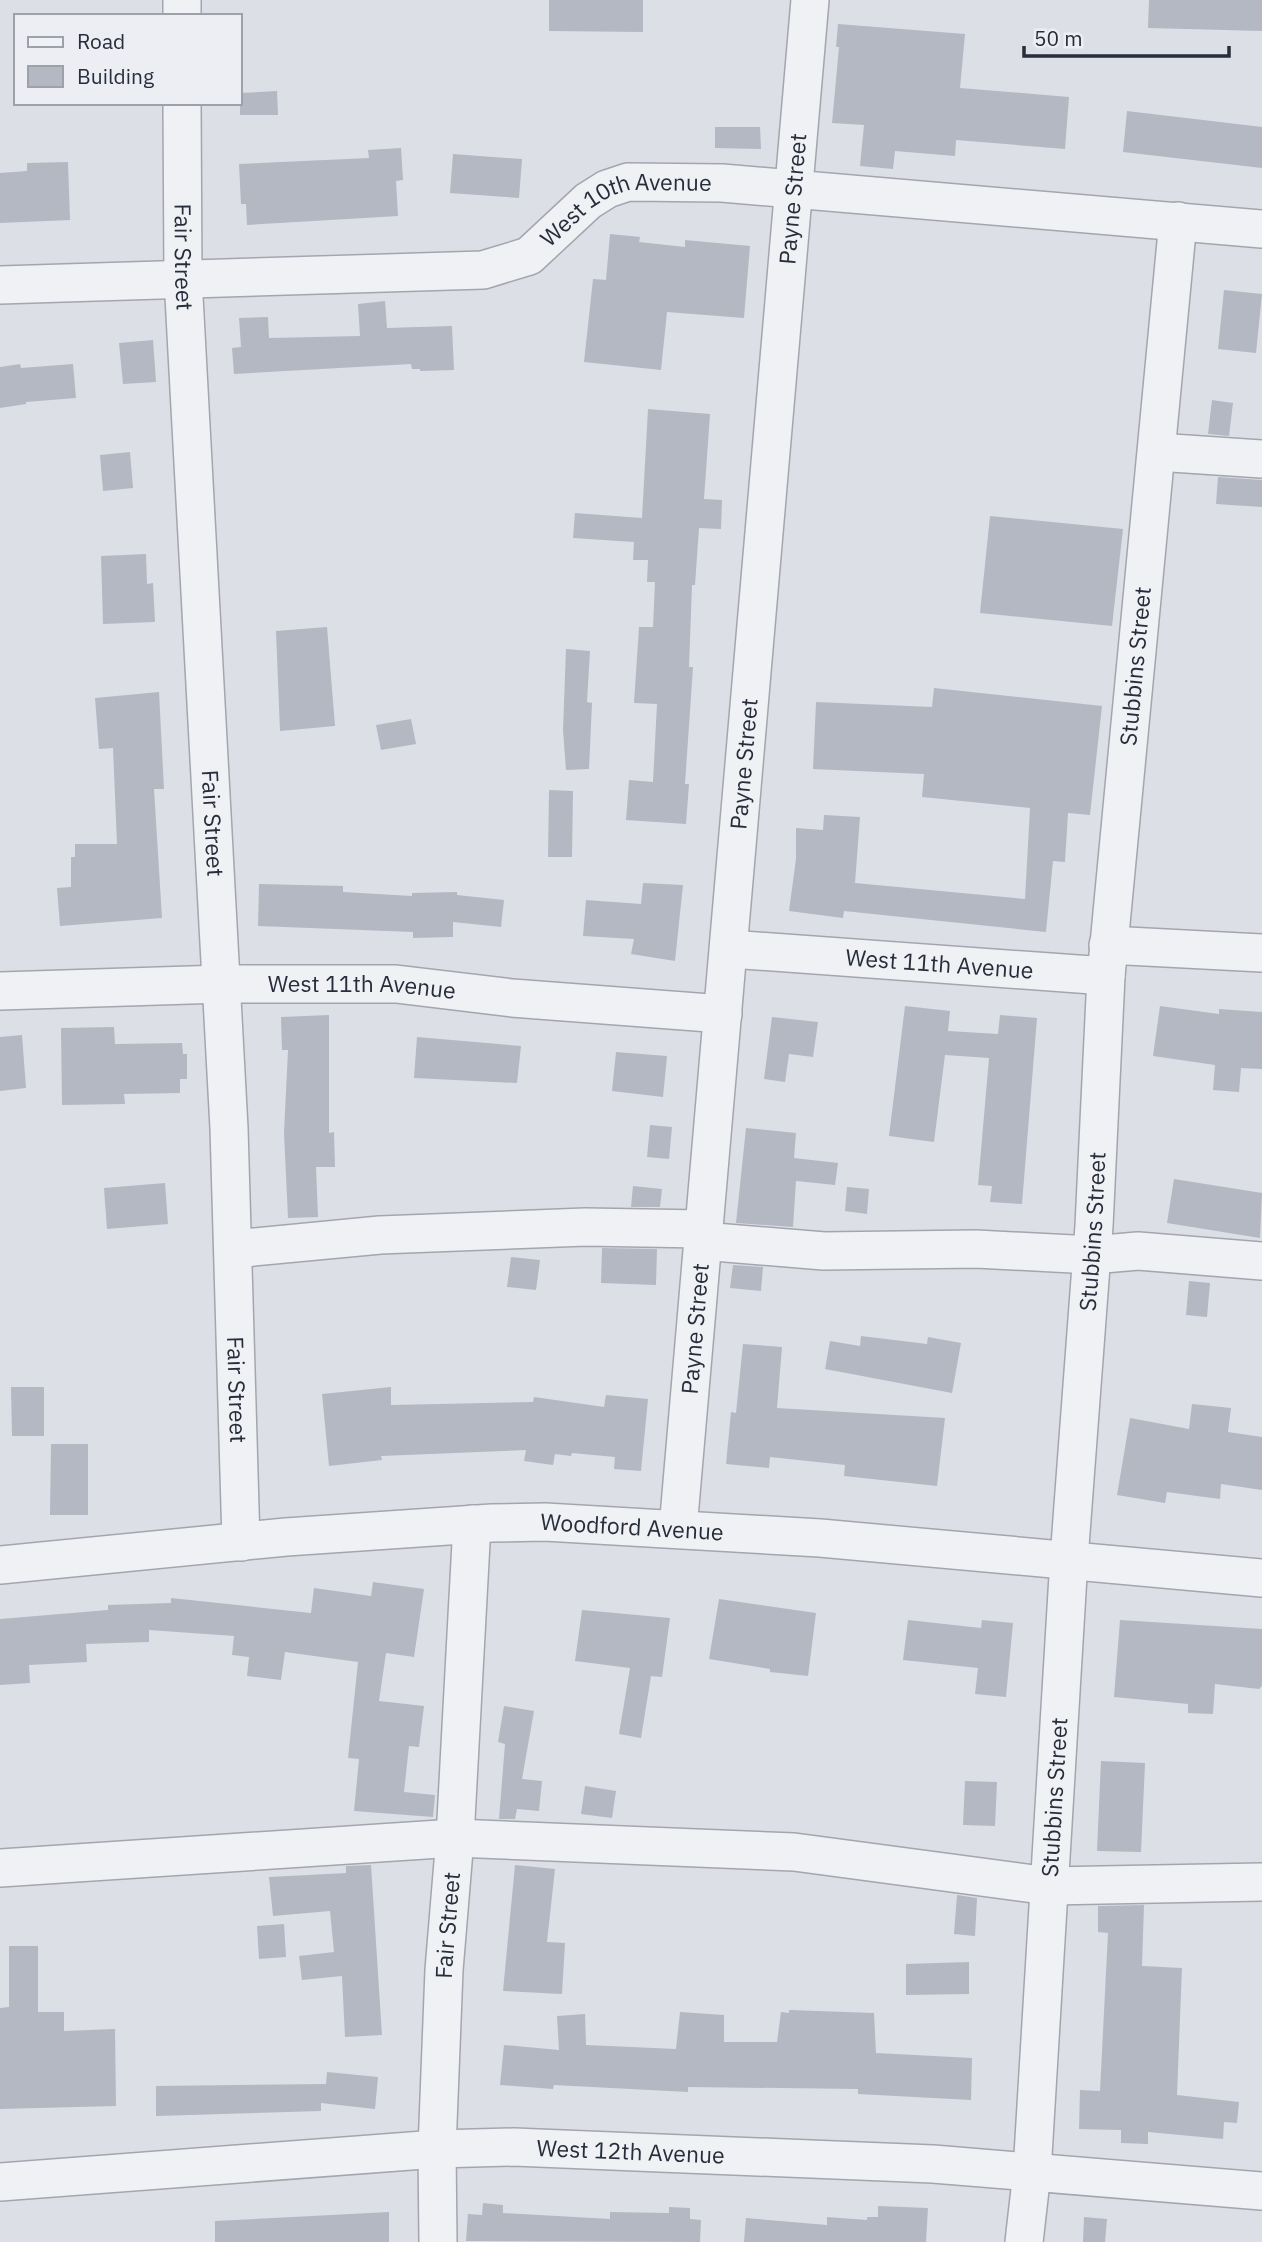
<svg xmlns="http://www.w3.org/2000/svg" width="1262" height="2242" font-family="'IBM Plex Sans',sans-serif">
<rect width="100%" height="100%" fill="#dddfe6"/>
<g fill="#b4b8c2">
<polygon points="549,0 643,0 643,32 549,31"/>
<polygon points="1149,0 1262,0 1262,31 1148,28"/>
<polygon points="838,24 965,34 960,88 1069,97 1065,149 956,140 955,156 895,151 893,169 860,166 864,125 832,123 839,47 836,47"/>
<polygon points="277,91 278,115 240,115 240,93"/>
<polygon points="1127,111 1262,127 1262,168 1123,152"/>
<polygon points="715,127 760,127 761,149 715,148"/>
<polygon points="401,148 403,180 396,181 398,216 247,225 246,204 241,204 239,164 369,158 368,150"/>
<polygon points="453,154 522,159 519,198 450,193"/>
<polygon points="68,162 70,220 0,223 0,173 27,171 27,163"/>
<polygon points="610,234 640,237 639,242 685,247 685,240 750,246 744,318 667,312 661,370 584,362 593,279 606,280"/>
<polygon points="1224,290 1262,294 1256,353 1218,349"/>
<polygon points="385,301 387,328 452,326 454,370 420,371 420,369 412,369 411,364 234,374 232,348 241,347 239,318 268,317 269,338 360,336 358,304"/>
<polygon points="153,340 156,382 123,384 119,343"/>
<polygon points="20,364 21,368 73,364 76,398 26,402 26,404 0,408 0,367"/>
<polygon points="1212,400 1233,403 1229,436 1208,434"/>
<polygon points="648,409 710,414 704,499 722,500 721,529 699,528 695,585 692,585 689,667 693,667 685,784 689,784 686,824 626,820 629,780 653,782 657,704 634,703 639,627 653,627 655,582 647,582 648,560 633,560 634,542 573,538 575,513 642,518"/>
<polygon points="130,452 133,488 103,491 100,455"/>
<polygon points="1218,477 1262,480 1262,507 1216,504"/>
<polygon points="990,516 1123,529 1112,626 980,613"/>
<polygon points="146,554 147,584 153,583 155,622 103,624 101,556"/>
<polygon points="327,627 335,726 280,731 276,631"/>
<polygon points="566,649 590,651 587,702 592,703 589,769 566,770 563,730"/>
<polygon points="934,688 1102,706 1090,815 1068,813 1065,862 1053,861 1046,932 844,911 843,918 789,911 796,859 796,828 823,830 824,815 860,817 855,883 1025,899 1030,808 922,797 924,774 813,769 816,702 932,707"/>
<polygon points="159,692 164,789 154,789 162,918 60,926 57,888 71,887 71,857 75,857 75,844 117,844 113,748 99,749 95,698"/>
<polygon points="411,719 416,744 381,750 376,725"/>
<polygon points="549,790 573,791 572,857 548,857"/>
<polygon points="643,883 683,885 675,961 631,954 634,939 583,936 586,900 641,904"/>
<polygon points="259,884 343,886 343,892 412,896 412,893 457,892 457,895 504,900 501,927 453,922 453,937 413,938 413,932 258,926"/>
<polygon points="905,1006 950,1011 948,1031 998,1034 1000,1015 1037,1018 1022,1204 990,1202 992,1186 978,1185 989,1058 945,1055 934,1142 889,1136"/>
<polygon points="1160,1006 1219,1014 1219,1009 1262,1012 1262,1069 1241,1068 1239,1092 1213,1090 1215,1065 1153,1056"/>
<polygon points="329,1015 329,1133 334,1132 335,1167 316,1167 318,1217 288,1218 284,1133 288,1050 282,1050 281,1017"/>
<polygon points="772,1017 818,1022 813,1057 789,1054 785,1082 764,1079"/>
<polygon points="114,1027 115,1044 182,1043 183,1054 187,1054 187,1079 180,1079 180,1093 124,1094 125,1104 62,1105 61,1028"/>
<polygon points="22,1035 26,1088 0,1091 0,1037"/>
<polygon points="417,1037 521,1046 517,1083 414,1078"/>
<polygon points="616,1052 667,1056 663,1097 612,1091"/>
<polygon points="650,1125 672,1127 669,1159 647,1157"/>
<polygon points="746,1128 796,1133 794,1158 838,1163 835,1185 796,1181 793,1227 736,1223"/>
<polygon points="1174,1179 1262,1193 1260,1238 1167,1223"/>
<polygon points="165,1183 168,1224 107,1229 104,1188"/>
<polygon points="633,1186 662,1189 660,1207 631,1207"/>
<polygon points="847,1187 869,1189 867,1214 845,1211"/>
<polygon points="602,1248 657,1249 656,1285 601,1283"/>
<polygon points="511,1257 540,1260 536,1290 507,1287"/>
<polygon points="733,1265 763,1267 761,1291 730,1288"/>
<polygon points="1189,1281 1210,1283 1207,1317 1186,1315"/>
<polygon points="861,1336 927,1344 928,1337 961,1343 952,1393 825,1369 830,1341 860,1346"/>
<polygon points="743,1344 782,1347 777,1408 945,1418 937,1486 844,1476 845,1465 770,1457 769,1468 726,1464 731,1412 736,1413"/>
<polygon points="11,1387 44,1387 44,1436 12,1436"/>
<polygon points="391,1387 391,1405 533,1402 534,1397 604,1407 606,1395 648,1399 641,1471 614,1469 615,1457 572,1453 571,1456 555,1454 553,1465 524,1461 526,1450 381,1456 382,1460 329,1466 322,1394"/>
<polygon points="1192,1404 1231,1408 1228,1432 1262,1437 1262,1490 1221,1484 1220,1499 1167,1492 1165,1503 1117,1495 1130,1418 1189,1429"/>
<polygon points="51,1444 88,1444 88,1515 50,1515"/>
<polygon points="373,1582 424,1589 414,1657 386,1653 379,1701 424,1706 419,1747 409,1746 404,1792 435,1795 433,1817 354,1811 359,1759 348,1758 358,1662 285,1652 281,1680 247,1676 249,1657 232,1655 234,1636 149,1630 149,1642 86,1644 87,1662 29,1665 30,1683 0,1685 0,1619 108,1610 108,1605 171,1603 171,1598 311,1613 314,1588 371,1596"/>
<polygon points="719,1599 816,1613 808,1676 770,1672 770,1669 709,1659"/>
<polygon points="582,1610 670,1618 662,1677 651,1676 641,1738 619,1734 630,1668 575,1661"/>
<polygon points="908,1620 981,1628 982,1620 1013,1623 1006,1697 975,1694 978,1668 903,1660"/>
<polygon points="1120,1620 1262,1629 1262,1686 1259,1689 1215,1684 1213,1714 1188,1713 1188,1704 1114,1697"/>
<polygon points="504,1706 534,1711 522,1779 542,1781 539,1811 517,1809 515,1819 499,1819 505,1744 498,1742"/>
<polygon points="1101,1761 1145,1763 1141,1852 1097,1851"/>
<polygon points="965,1781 997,1782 995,1826 963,1825"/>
<polygon points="585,1786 616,1791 612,1818 581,1814"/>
<polygon points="371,1865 382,2035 345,2037 342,1976 302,1980 299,1956 334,1952 330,1911 273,1916 269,1877 346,1873 346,1866"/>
<polygon points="515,1865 555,1869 547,1942 565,1943 562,1994 503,1991"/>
<polygon points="957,1895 977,1898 975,1936 954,1934"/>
<polygon points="1144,1905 1142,1966 1182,1968 1177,2095 1239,2102 1237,2123 1224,2122 1223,2139 1148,2132 1148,2144 1121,2143 1121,2130 1079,2129 1080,2090 1100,2091 1108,1933 1098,1932 1098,1906"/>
<polygon points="284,1924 286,1957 259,1959 257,1926"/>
<polygon points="9,1946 38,1946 38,2012 64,2012 64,2031 115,2029 116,2106 0,2109 0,2008 9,2007"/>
<polygon points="969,1962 969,1994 906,1995 906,1964"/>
<polygon points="789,2010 874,2013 876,2053 972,2058 971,2100 858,2094 858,2089 688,2087 688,2092 554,2085 553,2089 500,2085 504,2045 559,2050 557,2016 585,2014 586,2045 676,2049 680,2012 724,2015 724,2042 777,2042 781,2012 789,2013"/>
<polygon points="327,2072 378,2077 375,2109 321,2103 321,2111 156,2116 156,2086 326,2084"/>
<polygon points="483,2203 503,2205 503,2213 610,2219 610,2212 669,2213 669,2207 690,2208 690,2219 701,2220 700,2242 466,2241 468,2214 482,2215"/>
<polygon points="878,2206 928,2208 926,2242 744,2242 746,2218 827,2225 827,2217 867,2220 867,2217 878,2217"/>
<polygon points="389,2212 389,2242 215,2242 215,2221"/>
<polygon points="1084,2217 1107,2219 1105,2242 1083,2242"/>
</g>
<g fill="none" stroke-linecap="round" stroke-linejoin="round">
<g stroke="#a3a6af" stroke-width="40">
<g id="minor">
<polyline points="182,0 182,16"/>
<path id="s1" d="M182,103L183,278L229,1128L241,1542"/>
<path id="s2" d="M0,285L483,270L529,256L588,201L607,189L628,182L722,183L1262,229"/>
<polyline points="1157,452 1262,459"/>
<polyline points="1108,945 1262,953"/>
<path id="s3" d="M730,949L1106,976"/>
<path id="s4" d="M0,991L222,984H396L512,998L723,1014"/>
<polyline points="702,1241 824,1251 976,1249 1092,1255 1138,1251 1262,1261"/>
<polyline points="233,1249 380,1235 585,1227 703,1229"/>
<path id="s5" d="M678,1529L810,0"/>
<path id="s6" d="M0,1565L286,1537L492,1523L545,1522L820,1538L1262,1578"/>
<polyline points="0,1868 455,1838 794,1852 1049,1886 1262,1882"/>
<path id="s7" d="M0,2182L437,2149L514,2147L933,2164L1262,2191"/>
<path id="s8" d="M438,2242L437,2149L444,1970L455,1838L472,1524"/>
<path id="s9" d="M1024,2242L1032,2172L1069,1559L1094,1226L1106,976L1178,221"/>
</g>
</g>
<use href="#minor" stroke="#eff1f4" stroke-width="37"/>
</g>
<g text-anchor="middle" stroke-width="6" stroke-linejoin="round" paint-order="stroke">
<g font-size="23" fill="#272d3b" stroke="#eceef4">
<text dy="8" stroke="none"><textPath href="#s5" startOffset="1335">Payne Street</textPath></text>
<text dy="8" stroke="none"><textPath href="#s2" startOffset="646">West 10th Avenue</textPath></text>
<text dy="8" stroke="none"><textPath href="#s1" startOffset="154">Fair Street</textPath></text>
<text dy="8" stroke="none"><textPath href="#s9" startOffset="1580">Stubbins Street</textPath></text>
<text dy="8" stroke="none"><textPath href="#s5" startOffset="768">Payne Street</textPath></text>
<text dy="8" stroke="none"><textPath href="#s1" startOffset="721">Fair Street</textPath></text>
<text dy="8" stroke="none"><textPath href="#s3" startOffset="210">West 11th Avenue</textPath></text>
<text dy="8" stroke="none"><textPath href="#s4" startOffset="362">West 11th Avenue</textPath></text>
<text dy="8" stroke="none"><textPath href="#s9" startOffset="1013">Stubbins Street</textPath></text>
<text dy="8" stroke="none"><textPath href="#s5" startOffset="201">Payne Street</textPath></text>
<text dy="8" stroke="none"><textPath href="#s1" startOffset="1288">Fair Street</textPath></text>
<text dy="8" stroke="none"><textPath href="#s6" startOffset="634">Woodford Avenue</textPath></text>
<text dy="8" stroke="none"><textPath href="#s9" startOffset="446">Stubbins Street</textPath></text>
<text dy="8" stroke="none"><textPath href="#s8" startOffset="317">Fair Street</textPath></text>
<text dy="8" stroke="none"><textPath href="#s7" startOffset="632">West 12th Avenue</textPath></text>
</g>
</g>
<rect x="14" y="14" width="228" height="91" fill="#eceef4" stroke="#9da1aa" stroke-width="2"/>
<rect x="28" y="37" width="35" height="10" fill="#eff1f4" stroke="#9da1aa" stroke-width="2"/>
<text x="77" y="49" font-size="21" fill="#272d3b">Road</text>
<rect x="28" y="66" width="35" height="21" fill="#b4b8c2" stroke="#9da1aa" stroke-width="2"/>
<text x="77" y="84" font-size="21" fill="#272d3b">Building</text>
<path d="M1024 46v10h205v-10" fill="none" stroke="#272d3b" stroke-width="3.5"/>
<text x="1034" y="46" font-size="21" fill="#272d3b" stroke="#eceef4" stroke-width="5" paint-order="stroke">50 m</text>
</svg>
